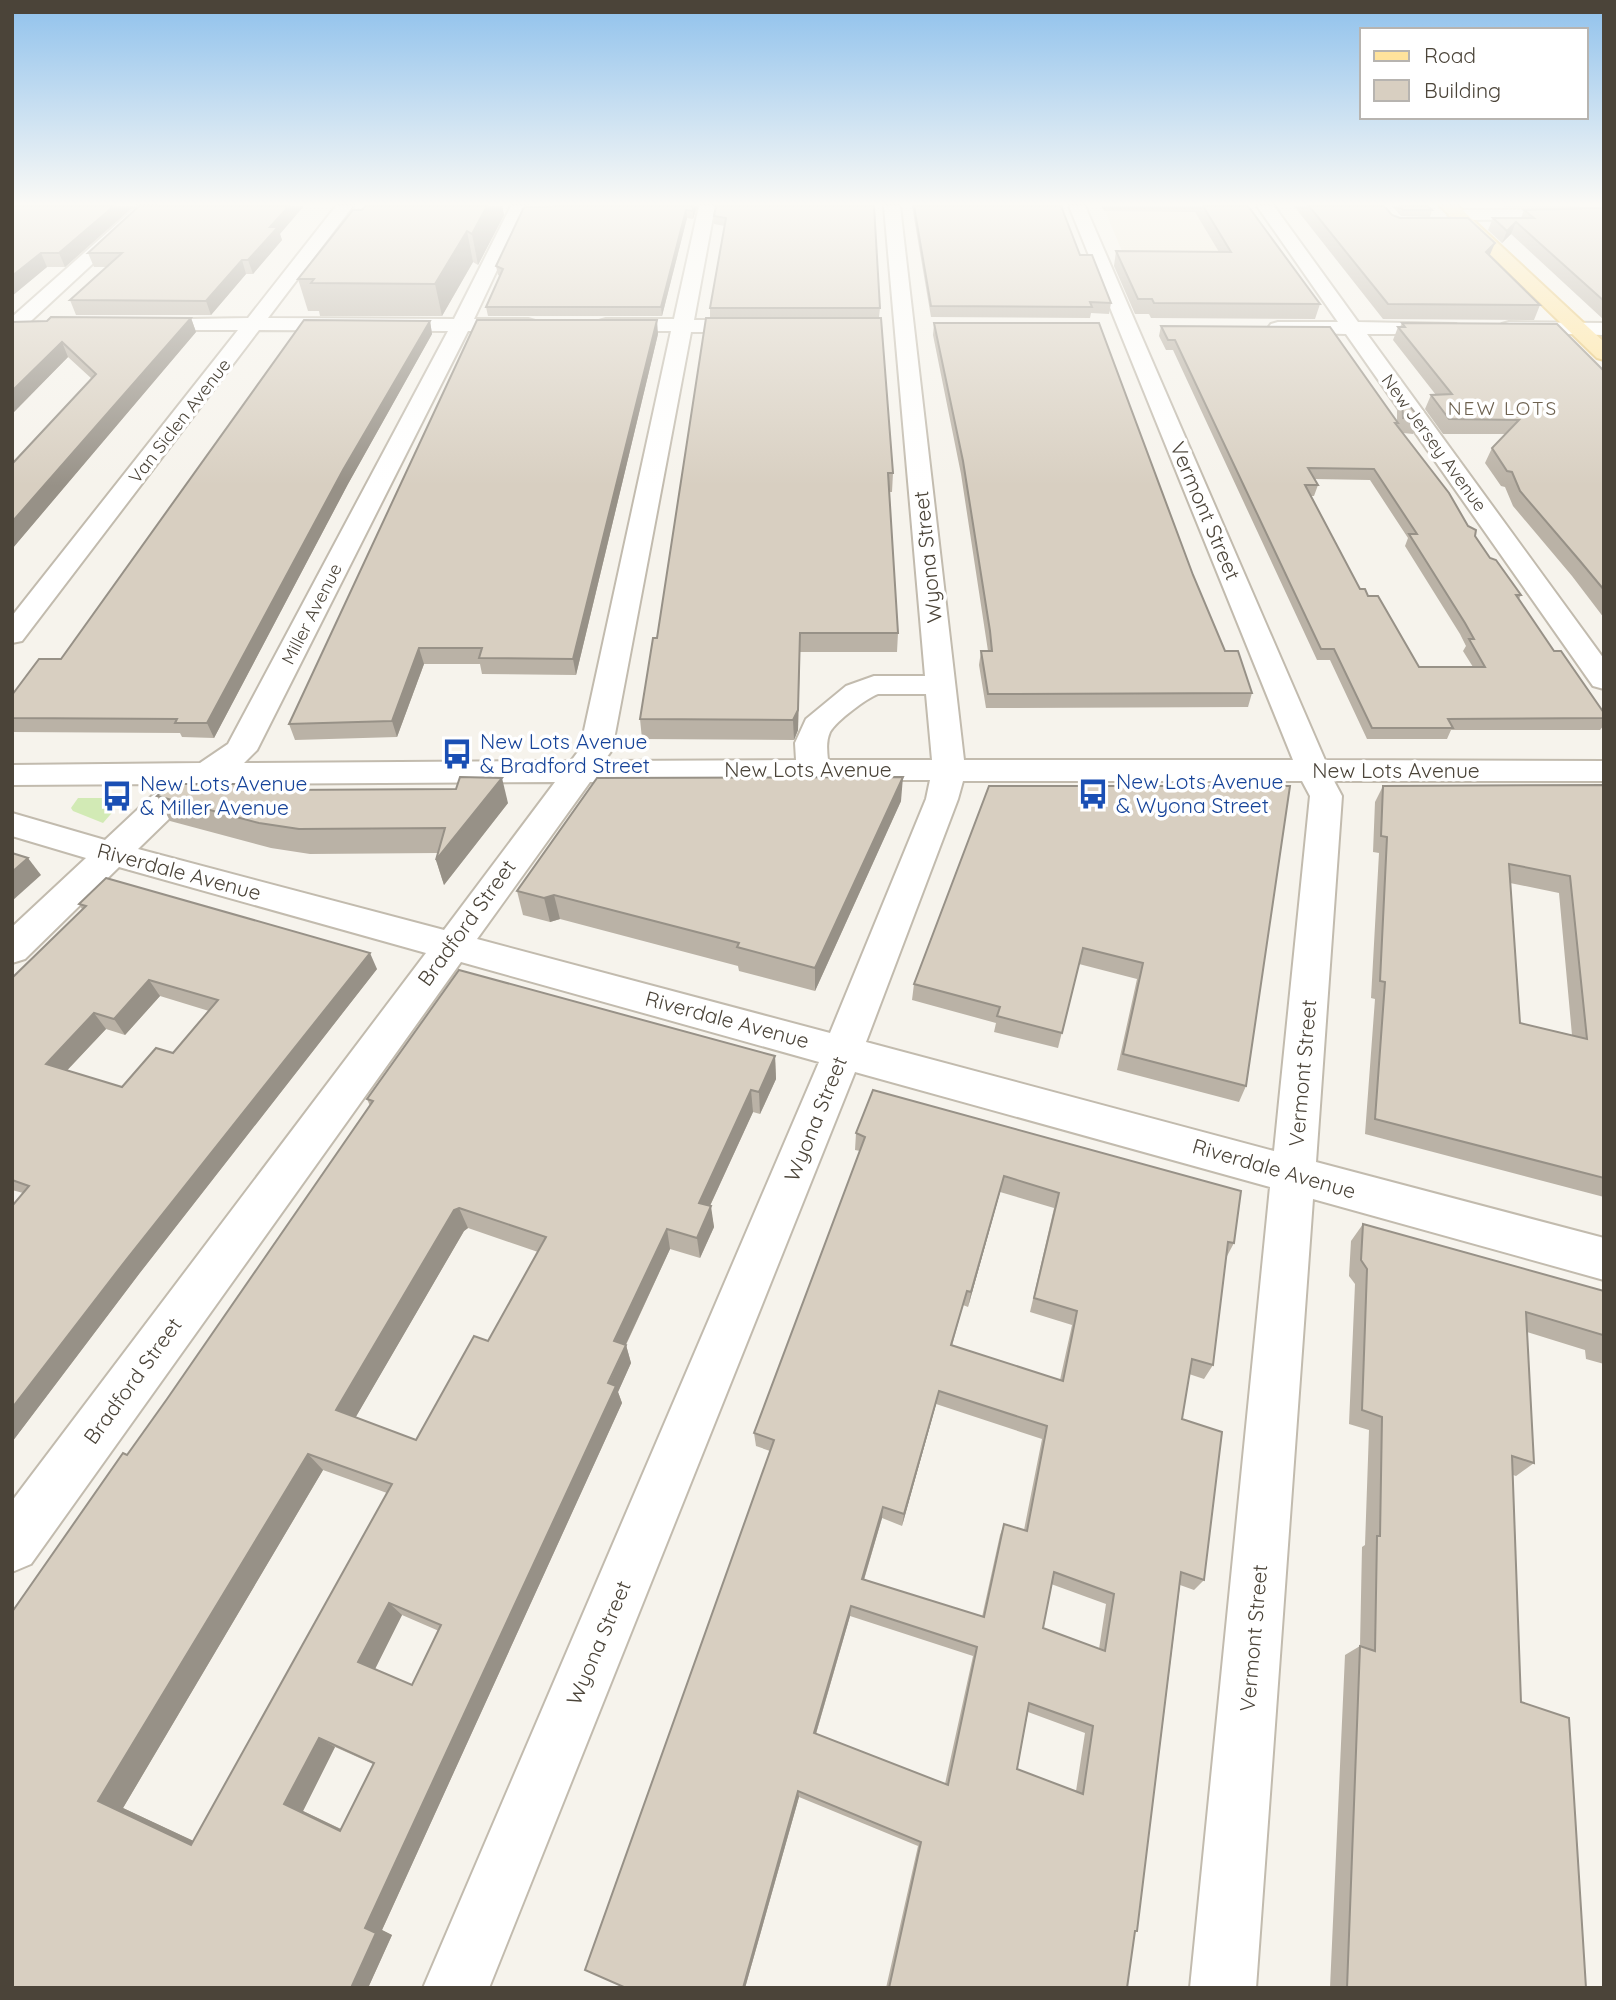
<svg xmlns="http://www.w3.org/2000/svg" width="1616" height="2000" font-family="Quicksand,sans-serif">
<rect width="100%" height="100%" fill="#f6f3ec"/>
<polygon fill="#efe8d6" points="1103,206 1243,206 1316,316 1149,315"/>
<polygon fill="#d2eab5" points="78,798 120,798 124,799 103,823 73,811 71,808"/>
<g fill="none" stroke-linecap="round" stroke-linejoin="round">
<g stroke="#c2bbae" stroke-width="4">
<g id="minor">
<polygon points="137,206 155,206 19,332 12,334 12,317"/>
<path d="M336,206H353L268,318L454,319L511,206H527L474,319H528L535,321L538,325L535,329L528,331H468L257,750L244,763L571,761L580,749L671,331H606L599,329L596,325L599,321L606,319H674L699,206H715L694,320H756L763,322L766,326L763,330L756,332H691L612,750L604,761L796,760L795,743L806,719L846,686L874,676H925L884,206H900L964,760H1293L1069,206H1085L1325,760L1604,761V781H1334L1342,796L1316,1162L1604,1238V1280L1313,1199L1256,1988H1190L1270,1187L855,1072L489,1988H423L819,1062L461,962L31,1564L12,1572V1501L426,953L119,867L25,959L12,963V927L86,858L12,836V813L105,840L152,796L170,784L12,785V765L200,763L228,744L448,331L259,330L22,641L12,643V616L238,330H140L133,328L130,324L133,320L248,318ZM878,694H926L932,760H828C827,750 826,741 830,732C837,720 866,699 878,694ZM813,780H930L926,799L830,1033L477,939L590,782ZM963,781H1302L1310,796L1274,1151L866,1042L958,799ZM555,782L444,930L138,849L176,812L214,784Z"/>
<polygon points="1257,206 1274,206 1358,322 1456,324 1459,328 1456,332 1449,334 1367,334 1604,659 1604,689 1593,686 1346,334 1271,332 1268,328 1271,324 1278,322 1338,322"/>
<polygon points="1604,209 1604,219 1457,220 1448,215 1457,210"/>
<polygon points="1509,322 1604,323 1604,335 1502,332 1499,328 1502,324"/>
</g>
</g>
<g stroke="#e6c16a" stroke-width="4">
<polygon id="major" points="1440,206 1458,206 1604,342 1604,360 1597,358"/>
</g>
<use href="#minor" fill="#fff" fill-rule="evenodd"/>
<use href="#major" fill="#ffe39c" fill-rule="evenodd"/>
</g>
<g fill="#bab2a6" fill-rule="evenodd">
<polygon points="12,206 134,206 65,267 47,267 12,296"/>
<polygon points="365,206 502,206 504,215 478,265 473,262 442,316 320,316 319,311 308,311 298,279"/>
<polygon points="556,206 697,206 693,219 687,218 662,316 488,316 486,307 500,276 498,275 496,266"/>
<polygon points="716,206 880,308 879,317 710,317 710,308 725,226 714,224 714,216"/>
<polygon points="912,206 1061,206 1080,255 1111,303 1109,314 1091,313 1090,318 931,317"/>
<polygon points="1101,206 1248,206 1320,304 1315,319 1151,318 1149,314 1135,314 1114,266 1116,251 1219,252 1195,212 1104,211"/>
<polygon points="1294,206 1384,206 1392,215 1490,255 1540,305 1534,320 1383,319"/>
<polygon points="1392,206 1428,206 1432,210 1430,217 1401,216"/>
<polygon points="1503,206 1590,206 1504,207"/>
<polygon points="1604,208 1604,320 1511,234 1502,243 1488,230 1493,218 1521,218 1524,210"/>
<polygon points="280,234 282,240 253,274 246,274 211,315 76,315 70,300 107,267 94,267 88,253"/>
<polygon points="191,318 196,332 12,549 12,464 92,379 68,357 12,414 12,322"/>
<polygon points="706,318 893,473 892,492 889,492 898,633 897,652 800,652 798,730 794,740 642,739 640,719 657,638"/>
<polygon points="430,321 432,334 348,484 214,738 182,737 180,733 12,732 12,695 61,659"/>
<polygon points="934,323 1193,575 1225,651 1252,693 1248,707 986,708 979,665 981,651 988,651 961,474 933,335"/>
<polygon points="1402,323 1604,371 1604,618 1572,576 1513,506 1505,487 1501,486 1485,463 1492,448 1505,434 1443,434 1425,409 1431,395 1436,395 1393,340 1398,327 1400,327"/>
<path d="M1161,326L1397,422V411L1402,396L1419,418L1413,434L1403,433L1490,558L1521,595L1519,599L1554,651L1604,713V725L1600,730H1451L1447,739H1367L1330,660H1317L1173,350H1166L1159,336ZM1315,479L1370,480L1408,538L1405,546L1460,634L1466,646L1463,651L1473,667H1419L1368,596L1360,589L1311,496H1314L1318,485Z"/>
<polygon points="658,334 576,675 482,674 480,664 424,664 397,737 295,740 289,724"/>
<polygon points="283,784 286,790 508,803 444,885 436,860 438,853 310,854 271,848 170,821 157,796"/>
<path d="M1604,785V1197L1365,1134L1375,999L1371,998L1379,853L1373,852L1375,802L1383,786ZM1510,883L1559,893L1572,1035L1520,1023Z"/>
<polygon points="1290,786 1246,1086 1239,1102 1117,1070 1137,979 1079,964 1058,1048 994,1032 996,1023 912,1000 914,984"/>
<polygon points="901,801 815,991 739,971 738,966 560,919 550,922 523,915 517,891"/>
<path d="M79,904L377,969L139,1274L12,1442V1206L23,1193L12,1190V978L82,909ZM160,996L209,1011L173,1053L122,1087L67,1070L106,1029L125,1035Z"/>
<path d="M775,1056L776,1079L760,1114L753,1112L710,1206L714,1227L700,1258L670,1249L626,1345L631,1363L618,1392L622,1403L382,1930L392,1935L368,1988H12L127,1455L167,1399L370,1106L367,1099ZM468,1228L538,1252L488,1341L416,1440L355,1418L464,1231ZM323,1470L387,1493L193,1841L123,1808ZM402,1615L439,1631L412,1685L375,1669ZM335,1747L373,1764L341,1829L303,1811Z"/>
<path d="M856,1133L1234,1243L1226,1258L1213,1365L1204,1379L1189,1374L1182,1419L1204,1580L1194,1590L1180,1585L1137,1931L1135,1932L1127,1988H886L918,1846L799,1797L745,1988H626L770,1451L756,1446L754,1433L860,1151L855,1150ZM1000,1192L1054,1208L1030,1312L1072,1325L1060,1380L952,1346L963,1305L968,1307ZM936,1404L1042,1439L1024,1530L1004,1524L1000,1535L982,1617L864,1580L882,1518L902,1526ZM1051,1584L1106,1604L1099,1649L1043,1628ZM850,1616L973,1656L945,1784L816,1734ZM1028,1712L1085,1733L1076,1791L1017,1769Z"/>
<polygon points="1363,1224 1604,1291 1604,1364 1586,1359 1585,1350 1527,1332 1534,1463 1516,1476 1513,1475 1521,1702 1586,1988 1330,1988 1345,1655 1360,1646 1362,1547 1365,1545 1369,1430 1349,1424 1355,1284 1349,1276 1351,1241"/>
</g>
<g fill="#979187">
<polygon points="114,206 134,206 65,267 59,253"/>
<polygon points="289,206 304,206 280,234 282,240 253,274 248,260 270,227"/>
<polygon points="487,206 502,206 504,215 478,265 472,234"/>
<polygon points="694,206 697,206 693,219 693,211"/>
<polygon points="686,210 687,218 662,316 661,307"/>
<polygon points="1516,222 1511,234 1502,243 1507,231"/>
<polygon points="467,231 473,262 442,316 435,284"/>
<polygon points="1495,243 1489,257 1486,252"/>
<polygon points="41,253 47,267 12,296 12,276"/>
<polygon points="242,260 246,274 211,315 206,301"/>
<polygon points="191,318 196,332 12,549 12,522"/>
<polygon points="657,320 658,334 576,675 573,659"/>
<polygon points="430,321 432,334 348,484 214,738 207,723 343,470"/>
<polygon points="62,342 68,357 12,414 12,391"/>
<polygon points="800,633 798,730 794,740 793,720"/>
<polygon points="419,648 424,664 397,737 392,721"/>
<polygon points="903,777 901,801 815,991 815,968"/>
<polygon points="502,778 508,803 444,885 436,860"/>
<polygon points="28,858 41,875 12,901 12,872"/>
<polygon points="554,895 560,919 550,922 544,898"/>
<polygon points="370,953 377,969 139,1274 12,1442 12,1408 126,1260"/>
<polygon points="149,980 160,996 125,1035 114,1019"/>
<polygon points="94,1013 106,1029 59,1079 46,1064"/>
<polygon points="775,1056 776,1079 760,1114 759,1092"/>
<polygon points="751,1090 753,1112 702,1223 699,1203"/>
<polygon points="1004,1176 1000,1192 968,1307 971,1292"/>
<polygon points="711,1206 714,1227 700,1258 697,1238"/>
<polygon points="459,1208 468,1228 464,1231 350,1427 336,1410 454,1210"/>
<polygon points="667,1229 670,1249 619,1359 614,1341"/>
<polygon points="626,1345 631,1363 618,1392 622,1403 382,1930 392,1935 368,1988 351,1988 365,1928"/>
<polygon points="939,1391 936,1404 902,1526 904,1514"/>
<polygon points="308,1454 323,1470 123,1808 213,1850 191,1845 98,1801"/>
<polygon points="883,1507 882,1518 861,1589 862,1579"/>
<polygon points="389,1603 402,1615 373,1673 358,1662"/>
<polygon points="851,1606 850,1616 814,1740 814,1733"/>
<polygon points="319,1738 335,1747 303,1811 357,1837 340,1831 284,1804"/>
<polygon points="798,1791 799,1797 745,1988 743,1988"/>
</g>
<g fill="#d8cfc1" stroke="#979187" stroke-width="2" fill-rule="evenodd">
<polygon points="12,206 114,206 59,253 41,253 12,276"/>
<polygon points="139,206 289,206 270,227 278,227 248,260 242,260 206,301 70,300 122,253 88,253"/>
<polygon points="365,206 487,206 472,234 467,231 435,284 311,283 314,279 298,279 353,210 362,210"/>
<polygon points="556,206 694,206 693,211 686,210 661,307 486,307 503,269 496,266 524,207"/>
<polygon points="716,206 874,206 880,308 710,308 726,218 714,216"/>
<polygon points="914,206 1061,206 1080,255 1092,255 1111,303 1090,302 1092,307 931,306"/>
<polygon points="1203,206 1248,206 1320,304 1154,303 1152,299 1138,299 1116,251 1231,252"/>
<polygon points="1309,206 1384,206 1392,215 1400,218 1468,218 1495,243 1486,252 1540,305 1388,304"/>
<polygon points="1400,206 1428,206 1432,210 1403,210"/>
<polygon points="1604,208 1604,301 1516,222 1507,231 1493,218 1534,218 1524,210"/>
<polygon points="51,317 191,318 12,522 12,464 96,374 62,342 12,391 12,322 47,321"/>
<polygon points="706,318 881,318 893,473 888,473 898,633 800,633 798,710 793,720 640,719 653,638 657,638"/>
<polygon points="304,320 430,321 343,470 207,723 175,723 177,719 12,718 12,695 39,659 61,659"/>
<polygon points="477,320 657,320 573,659 479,658 482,648 419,648 392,721 289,724"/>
<polygon points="934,323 1099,323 1193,575 1225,651 1238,651 1252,693 988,694 981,651 992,651 990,631 963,461"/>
<polygon points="1402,323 1557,324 1604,371 1604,590 1580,561 1520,491 1512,472 1507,471 1492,448 1519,420 1449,419 1431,395 1452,394 1398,327 1405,327"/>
<path d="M1161,326L1330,327L1398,423H1395L1449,493L1468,526L1476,530L1475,536L1490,558L1496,560L1521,595H1516L1554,651H1561L1604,713V718L1448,719L1453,728H1372L1334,649H1321L1175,340H1168ZM1308,468L1374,469L1417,534H1409L1465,623L1474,639H1469L1485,667H1419L1378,596H1368L1365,589H1360L1305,485H1318Z"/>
<polygon points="1402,396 1419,418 1403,418"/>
<polygon points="460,777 502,778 436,860 445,828 299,829 259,823 157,796 171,784 283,784 280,790 456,789"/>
<polygon points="903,777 815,968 737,947 739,943 554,895 544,898 517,891 597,778"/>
<path d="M1604,785V1178L1375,1119L1385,982L1380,981L1387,837L1381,836L1383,786ZM1509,864L1570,876L1587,1039L1520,1023Z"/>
<polygon points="989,786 1290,786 1246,1086 1123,1054 1143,963 1083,948 1062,1033 997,1016 1000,1007 914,984"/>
<polygon points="12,853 28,858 12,872"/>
<path d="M106,878L370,953L126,1260L12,1408V1206L29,1186L12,1180V978L86,906L79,904ZM149,980L218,1000L173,1053L156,1048L122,1087L46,1064L94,1013L114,1019Z"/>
<path d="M459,970L775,1056L759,1092L751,1090L699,1203L711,1206L697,1238L667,1229L614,1341L626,1345L608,1383L616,1386L365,1928L376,1933L351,1988H12V1612L123,1453L127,1455L167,1399L373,1101L367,1099ZM459,1208L546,1237L488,1341L474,1336L416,1440L336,1410L454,1210ZM308,1454L392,1484L191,1845L98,1801ZM389,1603L441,1625L412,1685L358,1662ZM319,1738L374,1763L340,1831L284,1804Z"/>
<path d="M873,1090L1241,1191L1234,1243L1228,1242L1213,1365L1192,1359L1182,1419L1222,1432L1204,1580L1181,1572L1137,1931H1135L1127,1988H889L921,1842L798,1791L743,1988H626L585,1970L774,1440L754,1433L865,1137L856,1133ZM1004,1176L1059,1193L1034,1298L1077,1311L1063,1381L951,1345L967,1291L971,1292ZM939,1391L1047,1426L1027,1531L1004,1524L984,1617L862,1579L883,1507L904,1514ZM1054,1572L1114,1594L1105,1651L1043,1628ZM851,1606L977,1647L948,1785L814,1733ZM1029,1703L1093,1726L1083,1794L1017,1769Z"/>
<polygon points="1363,1224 1604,1291 1604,1343 1603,1335 1526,1312 1534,1463 1512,1456 1521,1702 1569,1718 1586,1988 1347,1988 1360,1646 1375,1651 1377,1536 1380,1536 1382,1417 1362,1410 1367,1269 1361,1260"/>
</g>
<linearGradient id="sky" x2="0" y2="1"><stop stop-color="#8fc1ec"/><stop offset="0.42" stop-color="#fbfaf6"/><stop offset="1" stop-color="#fbfaf6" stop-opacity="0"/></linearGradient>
<rect width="1616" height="486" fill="url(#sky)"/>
<defs>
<g id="bus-bare" transform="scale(2.415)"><path d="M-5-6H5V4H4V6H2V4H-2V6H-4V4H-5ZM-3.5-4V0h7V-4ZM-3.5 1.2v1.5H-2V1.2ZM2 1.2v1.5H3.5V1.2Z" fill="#1a4fb4" stroke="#fff" stroke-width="2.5" paint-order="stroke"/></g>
</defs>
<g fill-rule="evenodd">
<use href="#bus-bare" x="457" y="754"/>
<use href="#bus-bare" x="1093" y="794"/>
<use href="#bus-bare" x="117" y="796"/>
</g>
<g text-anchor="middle" stroke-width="7" stroke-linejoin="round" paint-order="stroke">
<g font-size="18" fill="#4b4439" stroke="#fff">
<text transform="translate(180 421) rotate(-52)" y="6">Van Siclen Avenue</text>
<text transform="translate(1434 443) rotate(54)" y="6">New Jersey Avenue</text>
<text transform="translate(312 614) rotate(-63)" y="6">Miller Avenue</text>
</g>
<g font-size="19" letter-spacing="2" fill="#6e6250" stroke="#fff">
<text x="1503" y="415">NEW LOTS</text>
</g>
<g font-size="21" fill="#4b4439" stroke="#fff">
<text transform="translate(1205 511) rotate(67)" y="7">Vermont Street</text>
<text transform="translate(928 557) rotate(-96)" y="7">Wyona Street</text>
<text x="808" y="777">New Lots Avenue</text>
<text x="1396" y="778">New Lots Avenue</text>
<text transform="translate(179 872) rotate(15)" y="7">Riverdale Avenue</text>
<text transform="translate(467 923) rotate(-54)" y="7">Bradford Street</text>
<text transform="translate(727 1020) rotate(15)" y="7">Riverdale Avenue</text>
<text transform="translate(1303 1073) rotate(-85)" y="7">Vermont Street</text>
<text transform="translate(816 1119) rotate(-68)" y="7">Wyona Street</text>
<text transform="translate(1274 1169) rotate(16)" y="7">Riverdale Avenue</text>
<text transform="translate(133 1381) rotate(-54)" y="7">Bradford Street</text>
<text transform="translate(1254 1638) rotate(-85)" y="7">Vermont Street</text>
<text transform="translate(599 1643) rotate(-67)" y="7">Wyona Street</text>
</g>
<g font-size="21" fill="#164399" stroke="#fff" text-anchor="start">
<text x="480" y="749">New Lots Avenue<tspan x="480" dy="24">&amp; Bradford Street</tspan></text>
<text x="1116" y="789">New Lots Avenue<tspan x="1116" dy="24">&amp; Wyona Street</tspan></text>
<text x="140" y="791">New Lots Avenue<tspan x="140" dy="24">&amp; Miller Avenue</tspan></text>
</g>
</g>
<rect width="1616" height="2000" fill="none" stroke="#4b4439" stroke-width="28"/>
<rect x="1360" y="28" width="228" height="91" fill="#ffffff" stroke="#b7b4b0" stroke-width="2"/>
<rect x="1374" y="51" width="35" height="10" fill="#ffe39c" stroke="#b7b4b0" stroke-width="2"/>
<text x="1424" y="63" font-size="21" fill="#4b4439">Road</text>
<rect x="1374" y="80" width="35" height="21" fill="#d8cfc1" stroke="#b7b4b0" stroke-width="2"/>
<text x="1424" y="98" font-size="21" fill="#4b4439">Building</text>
</svg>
